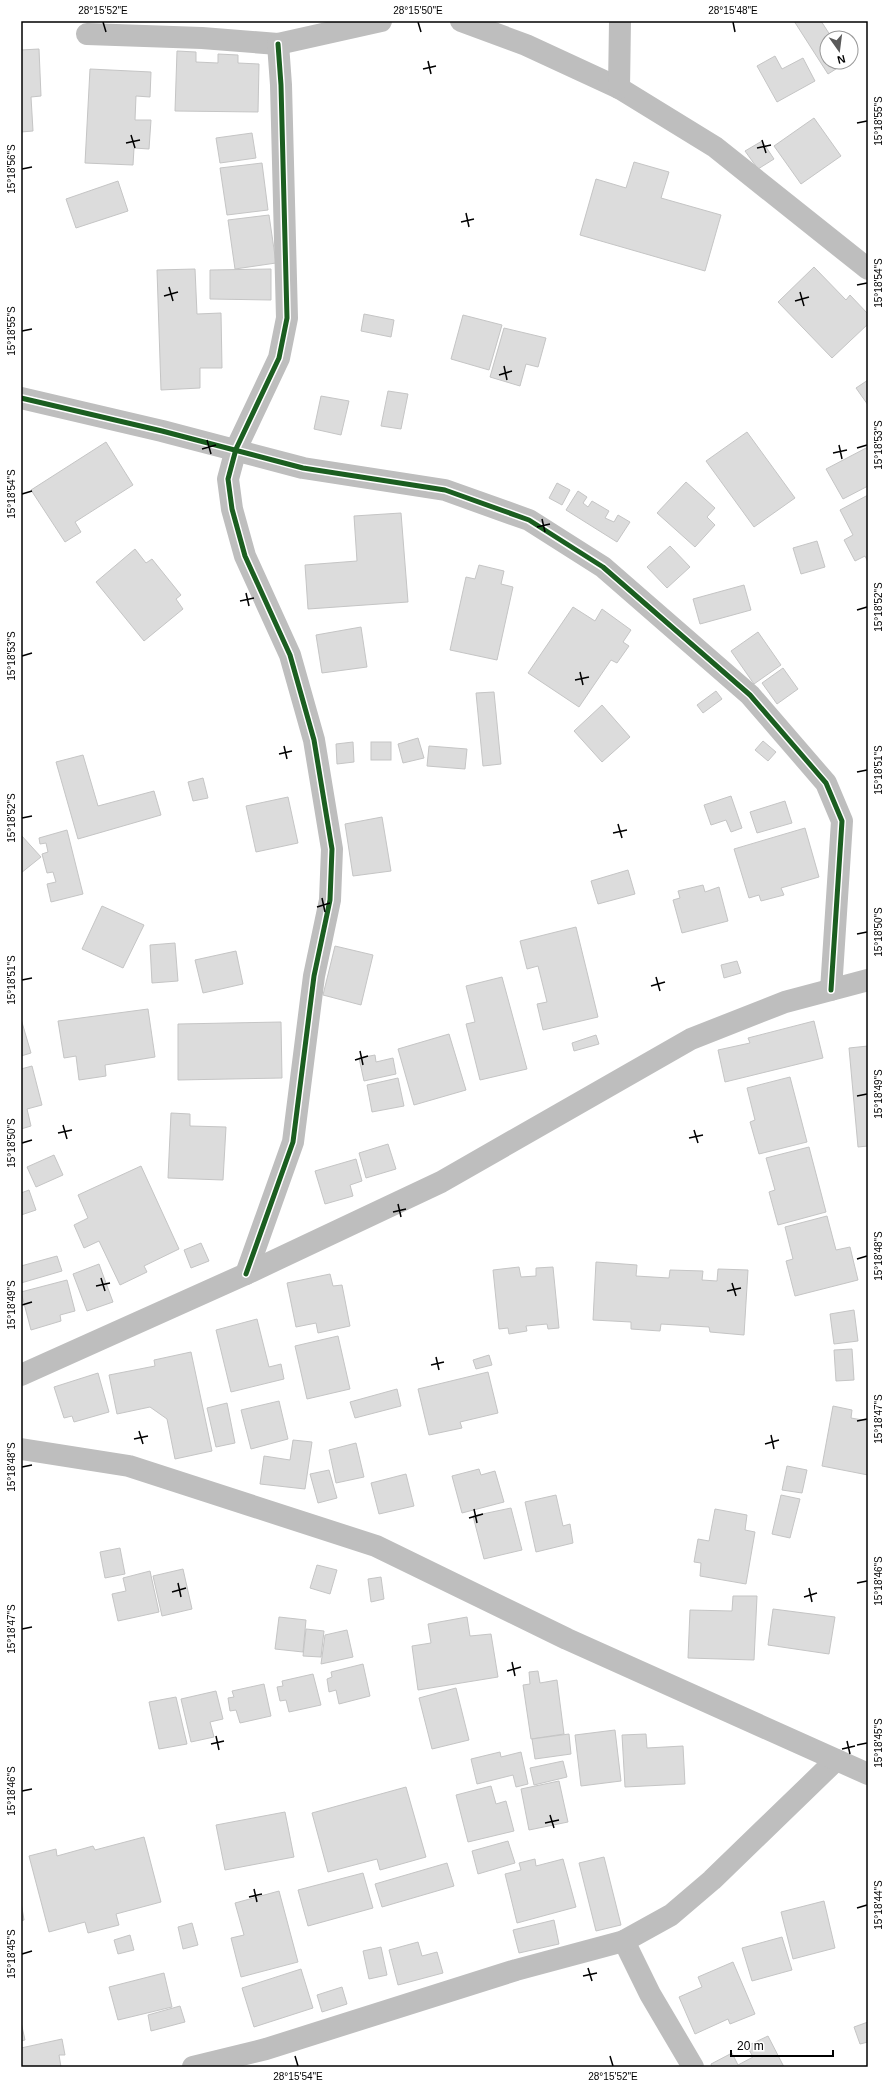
<svg xmlns="http://www.w3.org/2000/svg" width="889" height="2088" font-family="Helvetica,sans-serif">
<rect width="100%" height="100%" fill="#fff"/>
<g fill="#dcdcdc" stroke="#c5c5c5">
<polygon points="794,21 821,21 832,38 827,38 827,62 847,62 828,74"/>
<polygon points="39,49 41,96 31,97 33,131 21,132 21,50"/>
<polygon points="177,51 196,52 196,62 218,63 218,54 238,55 238,63 259,64 258,112 175,111"/>
<polygon points="775,56 782,69 803,58 815,81 777,102 757,66"/>
<polygon points="90,69 151,72 150,97 136,96 135,120 151,120 149,149 134,148 133,165 85,163"/>
<polygon points="814,118 841,156 801,184 774,146"/>
<polygon points="252,133 256,158 220,163 216,138"/>
<polygon points="762,141 774,159 758,169 745,151"/>
<polygon points="634,162 669,172 661,198 721,215 705,271 580,235 596,179 626,188"/>
<polygon points="262,163 268,210 227,215 220,168"/>
<polygon points="118,181 128,211 76,228 66,199"/>
<polygon points="269,215 276,263 235,269 228,220"/>
<polygon points="814,267 846,300 850,295 868,314 868,324 832,358 778,302"/>
<polygon points="195,269 197,314 221,313 222,368 200,368 200,388 161,390 157,270"/>
<polygon points="271,269 271,300 210,299 210,270"/>
<polygon points="364,314 394,320 391,337 361,331"/>
<polygon points="463,315 502,325 489,370 451,359"/>
<polygon points="504,328 546,338 538,367 526,364 520,386 490,377"/>
<polygon points="868,380 868,405 856,388"/>
<polygon points="388,391 408,394 401,429 381,426"/>
<polygon points="321,396 349,401 341,435 314,429"/>
<polygon points="747,432 795,498 754,527 706,461"/>
<polygon points="106,442 133,485 75,522 81,532 65,542 31,490"/>
<polygon points="868,447 868,486 843,499 826,469"/>
<polygon points="686,482 715,508 707,517 715,525 695,547 657,513"/>
<polygon points="557,483 570,490 562,505 549,498"/>
<polygon points="578,491 587,497 583,503 588,507 592,501 609,511 605,518 614,522 618,515 630,522 617,542 566,510"/>
<polygon points="868,495 868,562 865,556 855,561 844,540 853,535 840,510"/>
<polygon points="401,513 408,602 308,609 305,565 357,561 354,516"/>
<polygon points="817,541 825,567 801,574 793,548"/>
<polygon points="670,546 690,567 667,588 647,567"/>
<polygon points="135,549 146,563 152,559 181,595 176,599 183,609 144,641 96,582"/>
<polygon points="479,565 504,571 501,584 513,587 497,660 450,650 466,577 475,579"/>
<polygon points="744,585 751,610 700,624 693,599"/>
<polygon points="573,607 595,621 602,609 631,630 623,642 629,646 617,663 611,660 579,707 528,673"/>
<polygon points="361,627 367,667 322,673 316,635"/>
<polygon points="758,632 781,665 754,684 731,651"/>
<polygon points="783,668 798,689 777,704 762,683"/>
<polygon points="716,691 722,699 703,713 697,705"/>
<polygon points="494,692 501,764 483,766 476,693"/>
<polygon points="602,705 630,737 602,762 574,731"/>
<polygon points="418,738 424,758 403,763 398,744"/>
<polygon points="763,741 776,752 768,761 755,750"/>
<polygon points="353,742 354,762 337,764 336,744"/>
<rect x="371" y="742" width="20" height="18"/>
<polygon points="429,746 467,749 465,769 427,766"/>
<polygon points="83,755 98,806 154,791 161,815 78,839 56,762"/>
<polygon points="203,778 208,798 193,801 188,782"/>
<polygon points="731,796 742,828 731,832 726,820 711,825 704,805"/>
<polygon points="288,797 298,843 256,852 246,806"/>
<polygon points="785,801 792,823 757,833 750,812"/>
<polygon points="382,817 391,871 353,876 345,824"/>
<polygon points="805,828 819,877 781,888 784,895 761,901 759,895 749,898 734,849"/>
<polygon points="67,830 83,894 51,902 47,884 56,882 53,872 47,873 42,854 48,852 46,843 40,844 39,838"/>
<polygon points="21,835 41,857 21,873"/>
<polygon points="628,870 635,894 598,904 591,881"/>
<polygon points="703,885 705,892 719,887 728,921 682,933 673,900 680,898 678,891"/>
<polygon points="102,906 144,925 123,968 82,949"/>
<polygon points="576,927 598,1017 543,1030 537,1004 547,1002 538,966 527,969 520,941"/>
<polygon points="175,943 178,981 152,983 150,945"/>
<polygon points="335,946 373,955 361,1005 323,995"/>
<polygon points="236,951 243,984 203,993 195,960"/>
<polygon points="737,961 741,973 724,978 721,965"/>
<polygon points="502,977 527,1069 480,1080 466,1024 475,1022 466,986"/>
<polygon points="148,1009 155,1057 105,1065 106,1076 79,1080 76,1056 64,1058 58,1021"/>
<polygon points="21,1019 31,1053 21,1056"/>
<polygon points="814,1021 823,1058 725,1082 718,1050 750,1043 748,1038"/>
<polygon points="281,1022 282,1078 178,1080 178,1024"/>
<polygon points="449,1034 466,1090 414,1105 398,1049"/>
<polygon points="596,1035 599,1044 574,1051 572,1043"/>
<polygon points="868,1046 868,1146 858,1147 849,1048"/>
<polygon points="375,1055 376,1062 393,1058 396,1074 364,1081 359,1058"/>
<polygon points="32,1066 42,1105 27,1109 31,1126 21,1129 21,1069"/>
<polygon points="790,1077 807,1142 759,1154 750,1122 755,1120 747,1088"/>
<polygon points="398,1078 404,1106 372,1112 367,1085"/>
<polygon points="171,1113 190,1114 190,1126 226,1127 223,1180 168,1178"/>
<polygon points="388,1144 396,1169 366,1178 359,1153"/>
<polygon points="809,1147 826,1212 778,1225 769,1192 775,1190 766,1158"/>
<polygon points="54,1155 63,1175 36,1187 27,1167"/>
<polygon points="356,1159 362,1181 350,1185 353,1196 325,1204 315,1171"/>
<polygon points="141,1166 179,1249 144,1266 147,1272 120,1285 99,1241 84,1248 74,1225 88,1218 78,1195"/>
<polygon points="29,1190 36,1210 21,1215 21,1193"/>
<polygon points="827,1216 836,1250 850,1247 858,1280 795,1296 786,1261 793,1259 785,1227"/>
<polygon points="201,1243 209,1261 191,1268 184,1250"/>
<polygon points="57,1256 62,1271 21,1283 21,1266"/>
<polygon points="596,1262 637,1265 636,1276 669,1278 670,1270 703,1271 702,1280 717,1281 718,1269 748,1270 744,1335 710,1332 709,1327 661,1324 660,1331 631,1329 631,1322 593,1320"/>
<polygon points="99,1264 113,1302 87,1311 73,1274"/>
<polygon points="519,1267 521,1277 536,1276 536,1268 553,1267 559,1328 548,1329 547,1324 526,1326 527,1331 509,1334 508,1328 499,1329 493,1270"/>
<polygon points="330,1274 333,1286 342,1285 350,1326 318,1333 316,1323 296,1327 287,1283"/>
<polygon points="67,1280 75,1311 60,1315 61,1321 31,1330 21,1292"/>
<polygon points="854,1310 858,1341 834,1344 830,1314"/>
<polygon points="257,1319 269,1367 281,1364 284,1379 231,1392 216,1330"/>
<polygon points="338,1336 350,1389 307,1399 295,1346"/>
<polygon points="852,1349 854,1380 836,1381 834,1350"/>
<polygon points="191,1352 212,1451 175,1459 167,1419 150,1407 117,1414 109,1375 155,1366 154,1360"/>
<polygon points="489,1355 492,1365 476,1369 473,1360"/>
<polygon points="488,1372 498,1413 460,1422 462,1428 429,1435 418,1389"/>
<polygon points="98,1373 109,1412 74,1422 72,1416 64,1418 54,1387"/>
<polygon points="397,1389 401,1406 355,1418 350,1402"/>
<polygon points="279,1401 288,1439 251,1449 241,1410"/>
<polygon points="227,1403 235,1443 216,1447 207,1408"/>
<polygon points="833,1406 852,1410 851,1418 868,1421 868,1475 822,1466"/>
<polygon points="293,1440 312,1442 305,1489 260,1484 264,1456 290,1460"/>
<polygon points="356,1443 364,1477 336,1483 329,1450"/>
<polygon points="787,1466 807,1470 802,1493 782,1490"/>
<polygon points="479,1469 481,1475 495,1471 504,1502 462,1513 452,1476"/>
<polygon points="329,1470 337,1498 318,1503 310,1474"/>
<polygon points="406,1474 414,1506 379,1514 371,1483"/>
<polygon points="556,1495 563,1526 570,1524 573,1543 536,1552 525,1502"/>
<polygon points="781,1495 800,1499 790,1538 772,1534"/>
<polygon points="511,1508 522,1550 484,1559 473,1516"/>
<polygon points="715,1509 747,1515 745,1530 755,1532 746,1584 700,1576 701,1563 694,1562 698,1539 709,1541"/>
<polygon points="120,1548 125,1574 105,1578 100,1552"/>
<polygon points="317,1565 337,1570 330,1594 310,1588"/>
<polygon points="183,1569 192,1609 162,1616 153,1576"/>
<polygon points="150,1571 159,1612 118,1621 112,1594 126,1591 123,1578"/>
<polygon points="381,1577 384,1599 371,1602 368,1579"/>
<polygon points="733,1596 757,1596 754,1660 688,1658 690,1610 732,1611"/>
<polygon points="773,1609 835,1617 829,1654 768,1645"/>
<polygon points="279,1617 306,1620 303,1652 275,1649"/>
<polygon points="467,1617 470,1636 491,1634 498,1677 418,1690 412,1646 431,1643 428,1624"/>
<polygon points="306,1629 324,1631 321,1657 303,1656"/>
<polygon points="347,1630 353,1657 321,1664 325,1635"/>
<polygon points="363,1664 370,1696 339,1704 336,1690 329,1692 327,1679 332,1677 331,1672"/>
<polygon points="538,1671 540,1683 557,1680 564,1734 531,1739 523,1685 530,1684 529,1672"/>
<polygon points="313,1674 321,1705 289,1712 286,1700 280,1701 277,1687 283,1686 282,1681"/>
<polygon points="264,1684 271,1716 240,1723 236,1710 230,1711 228,1698 234,1697 232,1691"/>
<polygon points="456,1688 469,1740 432,1749 419,1698"/>
<polygon points="216,1691 223,1719 210,1722 214,1737 191,1742 181,1699"/>
<polygon points="176,1697 187,1744 159,1749 149,1702"/>
<polygon points="615,1730 621,1781 581,1786 575,1735"/>
<polygon points="569,1734 571,1754 535,1759 532,1739"/>
<polygon points="646,1734 647,1748 683,1746 685,1784 625,1787 622,1735"/>
<polygon points="500,1752 501,1757 521,1752 528,1784 516,1787 513,1775 477,1784 471,1759"/>
<polygon points="563,1761 567,1777 534,1785 530,1768"/>
<polygon points="559,1781 568,1822 529,1830 521,1789"/>
<polygon points="491,1786 496,1804 506,1801 514,1831 468,1842 456,1795"/>
<polygon points="406,1787 426,1857 380,1870 377,1859 328,1872 312,1813"/>
<polygon points="285,1812 294,1857 225,1870 216,1825"/>
<polygon points="144,1837 161,1902 116,1914 119,1925 88,1933 85,1922 49,1932 29,1856 56,1849 57,1856 93,1846 95,1850"/>
<polygon points="508,1841 515,1863 478,1874 472,1851"/>
<polygon points="604,1857 621,1925 596,1931 579,1863"/>
<polygon points="535,1859 536,1866 563,1859 576,1907 517,1923 505,1874 521,1870 519,1863"/>
<polygon points="447,1863 454,1886 382,1907 375,1884"/>
<polygon points="363,1873 373,1908 308,1926 298,1890"/>
<polygon points="279,1891 298,1962 241,1977 231,1938 244,1935 235,1903"/>
<polygon points="824,1901 835,1948 793,1959 781,1912"/>
<polygon points="21,1902 24,1920 21,1921"/>
<polygon points="554,1920 559,1944 519,1953 513,1930"/>
<polygon points="192,1923 198,1945 183,1949 178,1927"/>
<polygon points="130,1935 134,1950 118,1954 114,1940"/>
<polygon points="782,1937 792,1970 752,1981 742,1948"/>
<polygon points="418,1942 422,1956 437,1952 443,1973 398,1985 389,1950"/>
<polygon points="381,1947 387,1975 369,1979 363,1951"/>
<polygon points="733,1962 755,2014 730,2024 728,2019 695,2034 679,1997 702,1987 698,1977"/>
<polygon points="301,1969 313,2008 254,2027 242,1988"/>
<polygon points="164,1973 172,2007 118,2020 109,1987"/>
<polygon points="342,1987 347,2004 322,2012 317,1995"/>
<polygon points="180,2006 185,2022 151,2031 148,2015"/>
<polygon points="21,2022 25,2040 21,2041"/>
<polygon points="868,2022 868,2042 860,2044 854,2027"/>
<polygon points="768,2036 784,2067 712,2067 711,2064 732,2053 738,2065 753,2057 747,2046"/>
<polygon points="62,2039 65,2055 59,2055 61,2067 21,2067 21,2048"/>
</g>
<g fill="none" stroke-linecap="round" stroke-linejoin="round">
<g stroke="#bebebe" stroke-width="22">
<polyline points="461,21 526,45 619,88 715,147 868,269"/>
<polyline points="87,34 202,38 278,44 381,21"/>
<polyline points="619,88 620,21"/>
<polyline points="21,398 162,431 303,468 445,490 529,520 603,567 750,695 826,783 842,821 831,990"/>
<polyline points="246,1274 293,1142 314,976 330,900 332,849 314,740 290,655 245,556 232,509 228,479 236,449 279,358 287,318 281,85 278,44"/>
<polyline points="21,1375 246,1274 441,1182 691,1039 785,1002 868,980"/>
<polyline points="624,1941 650,1994 693,2067"/>
<polyline points="193,2067 266,2049 516,1970 624,1941 671,1915 712,1880 836,1760"/>
</g>
<polyline stroke="#bebebe" stroke-width="22" points="21,1449 129,1466 376,1546 567,1639 868,1774"/>
<g stroke="#fff" stroke-width="8">
<g id="cycleway">
<polyline points="21,398 162,431 303,468 445,490 529,520 603,567 750,695 826,783 842,821 831,990"/>
<polyline points="246,1274 293,1142 314,976 330,900 332,849 314,740 290,655 245,556 232,509 228,479 236,449 279,358 287,318 281,85 278,44"/>
</g>
</g>
<use href="#cycleway" stroke="#1b5e20" stroke-width="5"/>
</g>
<path fill="none" stroke="#000" stroke-width="1.5" d="M103,22L106,32M418,22L421,32M733,22L735,32M428,61L431,74M423,69L436,66M857,123L867,121M131,135L135,148M762,140L766,153M126,143L140,140M757,148L771,145M22,169L32,167M466,213L469,227M461,222L474,219M857,285L867,283M169,287L173,301M800,292L804,306M164,296L178,292M795,301L809,297M22,331L32,329M504,366L507,380M499,375L512,371M207,440L211,454M839,445L842,459M857,448L867,445M202,449L216,445M833,453L847,450M22,494L32,491M542,519L545,532M537,527L550,524M246,593L249,606M240,601L254,598M857,610L867,607M22,656L32,653M580,672L583,685M575,680L589,677M284,746L287,759M279,754L292,751M857,772L867,770M22,818L32,816M618,824L622,838M613,833L627,830M322,898L325,912M317,907L330,903M857,934L867,932M656,977L660,991M22,980L32,978M651,986L665,982M360,1051L363,1065M355,1060L368,1056M857,1096L867,1094M63,1125L67,1139M694,1130L698,1143M58,1133L72,1130M689,1138L703,1135M22,1143L32,1140M398,1204L401,1217M393,1212L406,1209M857,1259L867,1256M101,1278L105,1291M732,1283L736,1296M96,1286L110,1283M727,1291L741,1288M22,1305L32,1302M436,1357L439,1370M431,1365L444,1362M857,1421L867,1419M139,1431L143,1444M771,1435L774,1449M134,1439L148,1436M765,1444L779,1440M22,1467L32,1465M474,1509L477,1523M469,1518L483,1514M178,1583L181,1597M857,1583L867,1581M809,1588L812,1602M172,1592L186,1588M804,1597L817,1593M22,1629L32,1627M512,1662L515,1676M507,1671L521,1667M216,1736L219,1750M847,1741L850,1754M211,1744L224,1741M857,1745L867,1743M842,1749L855,1746M22,1791L32,1789M550,1815L554,1828M545,1823L559,1820M254,1889L257,1902M249,1897L262,1894M857,1908L867,1905M22,1954L32,1951M588,1968L592,1981M583,1976L597,1973M295,2056L298,2066M610,2056L613,2066"/>
<rect width="889" height="2088" fill="none" stroke="#ffffff" stroke-width="44"/>
<g transform="translate(839 50) rotate(166)"><circle r="19" fill="#ffffff" stroke="#999999"/>
<path d="M0-3L7 15L0 10L-7 15Z" fill="#595959"/>
<text y="-6" font-size="11" font-weight="bold" text-anchor="middle" fill="#000000">N</text>
</g>
<path d="M731 2050v6h102v-6" fill="none" stroke="#000000" stroke-width="2"/>
<text x="737" y="2050" font-size="12" fill="#000000" stroke="#ffffff" stroke-width="3" paint-order="stroke">20 m</text>
<rect x="22" y="22" width="845" height="2044" fill="none" stroke="#000" stroke-width="1.5"/>
<g font-size="10" text-anchor="middle" fill="#000">
<text x="103" y="14">28°15'52"E</text>
<text x="418" y="14">28°15'50"E</text>
<text x="733" y="14">28°15'48"E</text>
<text transform="translate(878 121) rotate(-90)" y="4">15°18'55"S</text>
<text transform="translate(11 169) rotate(-90)" y="4">15°18'56"S</text>
<text transform="translate(878 283) rotate(-90)" y="4">15°18'54"S</text>
<text transform="translate(11 331) rotate(-90)" y="4">15°18'55"S</text>
<text transform="translate(878 445) rotate(-90)" y="4">15°18'53"S</text>
<text transform="translate(11 494) rotate(-90)" y="4">15°18'54"S</text>
<text transform="translate(878 607) rotate(-90)" y="4">15°18'52"S</text>
<text transform="translate(11 656) rotate(-90)" y="4">15°18'53"S</text>
<text transform="translate(878 770) rotate(-90)" y="4">15°18'51"S</text>
<text transform="translate(11 818) rotate(-90)" y="4">15°18'52"S</text>
<text transform="translate(878 932) rotate(-90)" y="4">15°18'50"S</text>
<text transform="translate(11 980) rotate(-90)" y="4">15°18'51"S</text>
<text transform="translate(878 1094) rotate(-90)" y="4">15°18'49"S</text>
<text transform="translate(11 1143) rotate(-90)" y="4">15°18'50"S</text>
<text transform="translate(878 1256) rotate(-90)" y="4">15°18'48"S</text>
<text transform="translate(11 1305) rotate(-90)" y="4">15°18'49"S</text>
<text transform="translate(878 1419) rotate(-90)" y="4">15°18'47"S</text>
<text transform="translate(11 1467) rotate(-90)" y="4">15°18'48"S</text>
<text transform="translate(878 1581) rotate(-90)" y="4">15°18'46"S</text>
<text transform="translate(11 1629) rotate(-90)" y="4">15°18'47"S</text>
<text transform="translate(878 1743) rotate(-90)" y="4">15°18'45"S</text>
<text transform="translate(11 1791) rotate(-90)" y="4">15°18'46"S</text>
<text transform="translate(878 1905) rotate(-90)" y="4">15°18'44"S</text>
<text transform="translate(11 1954) rotate(-90)" y="4">15°18'45"S</text>
<text x="298" y="2080">28°15'54"E</text>
<text x="613" y="2080">28°15'52"E</text>
</g>
</svg>
